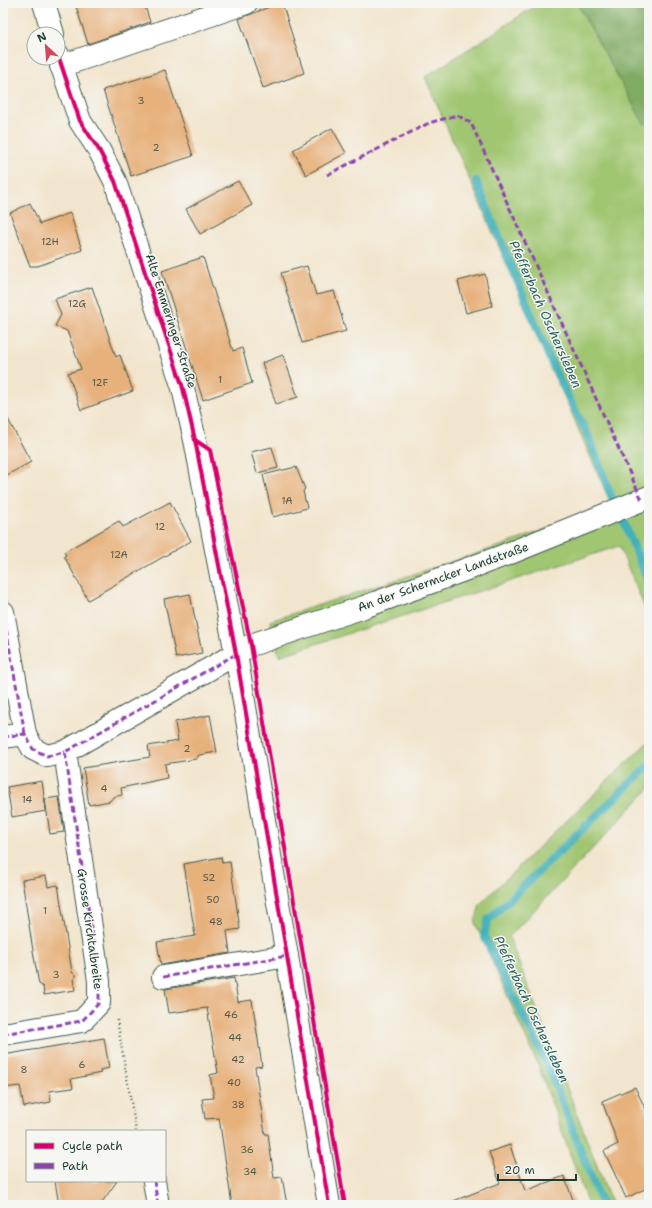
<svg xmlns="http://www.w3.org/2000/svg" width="652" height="1208" font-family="'Shantell Sans',sans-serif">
<rect width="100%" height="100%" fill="#f6f6f2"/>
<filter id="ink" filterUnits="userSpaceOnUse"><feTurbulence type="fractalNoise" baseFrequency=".025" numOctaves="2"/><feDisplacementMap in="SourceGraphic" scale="8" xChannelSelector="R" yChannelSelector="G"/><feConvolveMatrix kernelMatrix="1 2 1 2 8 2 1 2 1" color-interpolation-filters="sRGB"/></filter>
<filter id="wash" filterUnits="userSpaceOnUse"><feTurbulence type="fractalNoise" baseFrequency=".012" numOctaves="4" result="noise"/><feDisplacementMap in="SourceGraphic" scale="16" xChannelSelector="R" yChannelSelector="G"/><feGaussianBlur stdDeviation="0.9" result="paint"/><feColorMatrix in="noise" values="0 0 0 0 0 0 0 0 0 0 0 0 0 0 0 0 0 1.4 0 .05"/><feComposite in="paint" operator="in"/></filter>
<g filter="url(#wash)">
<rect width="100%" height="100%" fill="#f2e5cd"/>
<g fill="#a0c671" stroke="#608252">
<polygon points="540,3 577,3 644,124 649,121 649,532 646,533 649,541 649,618 619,546 279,656 270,621 515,541 611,504 425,77"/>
<polygon points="649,741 649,789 509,937 612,1205 588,1205 539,1067 475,923 480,904"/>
</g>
<polygon fill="#80ab63" stroke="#50744c" points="577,3 649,3 649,121 644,124"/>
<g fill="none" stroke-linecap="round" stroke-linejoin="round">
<g stroke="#40b0b9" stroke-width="8">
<polyline points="476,181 554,369 586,431 613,500"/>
<polyline points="623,520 649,583"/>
<polyline points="602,1205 549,1068 484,936 488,920 649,765"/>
</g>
</g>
<g id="blocks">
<g fill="#e7b17b">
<polygon points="75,3 144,3 150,22 88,44"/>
<polygon points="279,3 282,3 304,73 263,88 239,19"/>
<polygon points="165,70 193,156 131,176 103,90"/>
<polygon points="332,128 346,153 306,175 293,150"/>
<polygon points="238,181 252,205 200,234 186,209"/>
<polygon points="30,203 40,224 70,213 82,250 38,266 30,266 10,213"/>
<polygon points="203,257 233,351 242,348 252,383 203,400 162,271"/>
<polygon points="307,266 316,295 334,291 346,331 302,343 281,273"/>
<polygon points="485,274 492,306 466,313 458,281"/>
<polygon points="92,287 116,357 120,355 133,391 81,410 68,373 81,369 67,331 55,326 61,315 55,299"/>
<polygon points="283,355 298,397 276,404 262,363"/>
<polygon points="3,410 31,462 3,477"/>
<polygon points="272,447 278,468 257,473 251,452"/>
<polygon points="296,467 305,489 303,491 307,508 273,517 263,475"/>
<polygon points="170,502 191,541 88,600 64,556 66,555 64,552 119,521 123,527"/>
<polygon points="190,594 202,653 176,658 164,599"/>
<polygon points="210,715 217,752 199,755 196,759 165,764 167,778 121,788 122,795 113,797 110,801 89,805 83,768 150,757 148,746 178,741 175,722"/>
<polygon points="42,781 46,811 12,817 7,787"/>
<polygon points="59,797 64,832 50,834 45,799"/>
<polygon points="221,857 222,863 230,862 240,929 227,931 230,953 161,965 157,942 195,936 184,864"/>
<polygon points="46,876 48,887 58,885 72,972 76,976 73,980 75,990 44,995 43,987 39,984 34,957 22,880"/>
<polygon points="234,978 238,1002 252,1000 262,1066 255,1067 265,1134 268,1134 274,1178 282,1177 287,1205 232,1205 219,1118 205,1119 202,1099 214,1098 210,1075 218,1073 207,1008 169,1013 165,989"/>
<polygon points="104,1038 109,1068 100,1070 101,1073 71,1079 73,1088 49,1091 51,1102 24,1107 20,1086 3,1088 3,1055"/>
<polygon points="635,1087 649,1117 649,1187 626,1198 604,1151 618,1144 602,1101"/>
<polygon points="510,1145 525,1191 564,1176 575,1205 448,1205 448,1203 500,1183 489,1152"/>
<polygon points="55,1181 117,1181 100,1205 59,1205"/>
</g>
</g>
</g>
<g filter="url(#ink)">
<use href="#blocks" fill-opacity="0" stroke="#3f564b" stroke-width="1"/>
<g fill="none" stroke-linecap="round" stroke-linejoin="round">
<g stroke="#3f564b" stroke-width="24">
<g id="minor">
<polyline points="44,3 53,34"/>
<polyline points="58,55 80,121 99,150 115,181 183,388 195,440 236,654 329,1205"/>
<polyline points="61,66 246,3"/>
<polyline points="3,612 25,734"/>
<polyline points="3,737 25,734 33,749 47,756 65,752"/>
<polyline points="163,977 287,956"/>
<polyline points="3,1034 82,1021 99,1003 99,981 65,752 251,645 364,607 505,555 649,497"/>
<polyline points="154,1181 158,1205"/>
</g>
</g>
<polyline stroke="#3f564b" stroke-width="2.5" stroke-dasharray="1 3" stroke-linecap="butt" points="117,1020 136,1131"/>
<use href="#minor" stroke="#fff" stroke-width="22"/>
<g stroke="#8e44ad" stroke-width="3" stroke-dasharray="6 3" stroke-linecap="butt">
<polyline points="327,175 429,123 457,115 471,123 642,500"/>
<polyline points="3,612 25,734"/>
<polyline points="3,737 25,734 33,749 47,756 65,752"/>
<polyline points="163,977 287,956"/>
<polyline points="3,1034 82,1021 99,1003 99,981 65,752 236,654"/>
<polyline points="154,1181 158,1205"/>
</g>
<g stroke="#f6f6f2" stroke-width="6">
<g id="cycleway">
<polyline points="58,55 80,121 99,150 115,181 183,388 195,440 236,654 329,1205"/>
<polyline points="195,440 210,450 251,645 345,1205"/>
</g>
</g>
<use href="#cycleway" stroke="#d6006c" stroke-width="4"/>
</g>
</g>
<g text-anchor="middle" stroke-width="3" stroke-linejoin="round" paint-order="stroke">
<g font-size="10" fill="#515a46">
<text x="141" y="104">3</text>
<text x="156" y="151">2</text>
<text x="50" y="245">12H</text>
<text x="77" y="307">12G</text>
<text x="220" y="383">1</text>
<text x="100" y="386">12F</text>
<text x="287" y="504">1A</text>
<text x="160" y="530">12</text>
<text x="119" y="558">12A</text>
<text x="187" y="752">2</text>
<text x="104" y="792">4</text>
<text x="27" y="803">14</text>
<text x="209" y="881">52</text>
<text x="213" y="903">50</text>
<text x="45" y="914">1</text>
<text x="216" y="925">48</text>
<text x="56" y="978">3</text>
<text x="231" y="1018">46</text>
<text x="235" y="1041">44</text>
<text x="238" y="1063">42</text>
<text x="82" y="1068">6</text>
<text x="24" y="1073">8</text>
<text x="234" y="1086">40</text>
<text x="238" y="1108">38</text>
<text x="247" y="1153">36</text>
<text x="250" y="1175">34</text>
</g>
<g font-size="12" fill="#1f3d34" stroke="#f6f6f2">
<text transform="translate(171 321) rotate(72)" y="4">Alte Emmeringer Straße</text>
<text transform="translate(443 577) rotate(-20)" y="4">An der Schermcker Landstraße</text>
<text transform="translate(90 929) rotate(82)" y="4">Grosse Kirchtalbreite</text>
</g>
<g font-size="13" font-style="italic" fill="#29605c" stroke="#f6f6f2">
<text transform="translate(546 314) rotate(66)" y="5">Pfefferbach Oschersleben</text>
<text transform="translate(532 1009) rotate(65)" y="5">Pfefferbach Oschersleben</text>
</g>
</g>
<rect width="652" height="1208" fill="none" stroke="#f6f6f2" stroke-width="16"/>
<rect x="26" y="1130" width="140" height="52" fill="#f6f6f2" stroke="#a0aca6"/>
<rect x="34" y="1143" width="20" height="6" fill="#d6006c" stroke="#a0aca6"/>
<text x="62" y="1150" font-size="12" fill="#1f3d34">Cycle path</text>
<rect x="34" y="1163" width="20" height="6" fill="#8e44ad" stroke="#a0aca6"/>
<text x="62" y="1170" font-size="12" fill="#1f3d34">Path</text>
<g transform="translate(46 46) rotate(334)"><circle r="19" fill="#f6f6f2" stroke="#a0aca6"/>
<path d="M0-3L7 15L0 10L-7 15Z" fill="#d1495b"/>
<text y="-6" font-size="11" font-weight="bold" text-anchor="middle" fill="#1f3d34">N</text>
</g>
<path d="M498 1174v6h78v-6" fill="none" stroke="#1f3d34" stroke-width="2"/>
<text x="504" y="1174" font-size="12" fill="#1f3d34" stroke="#f6f6f2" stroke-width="3" paint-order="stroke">20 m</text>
</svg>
